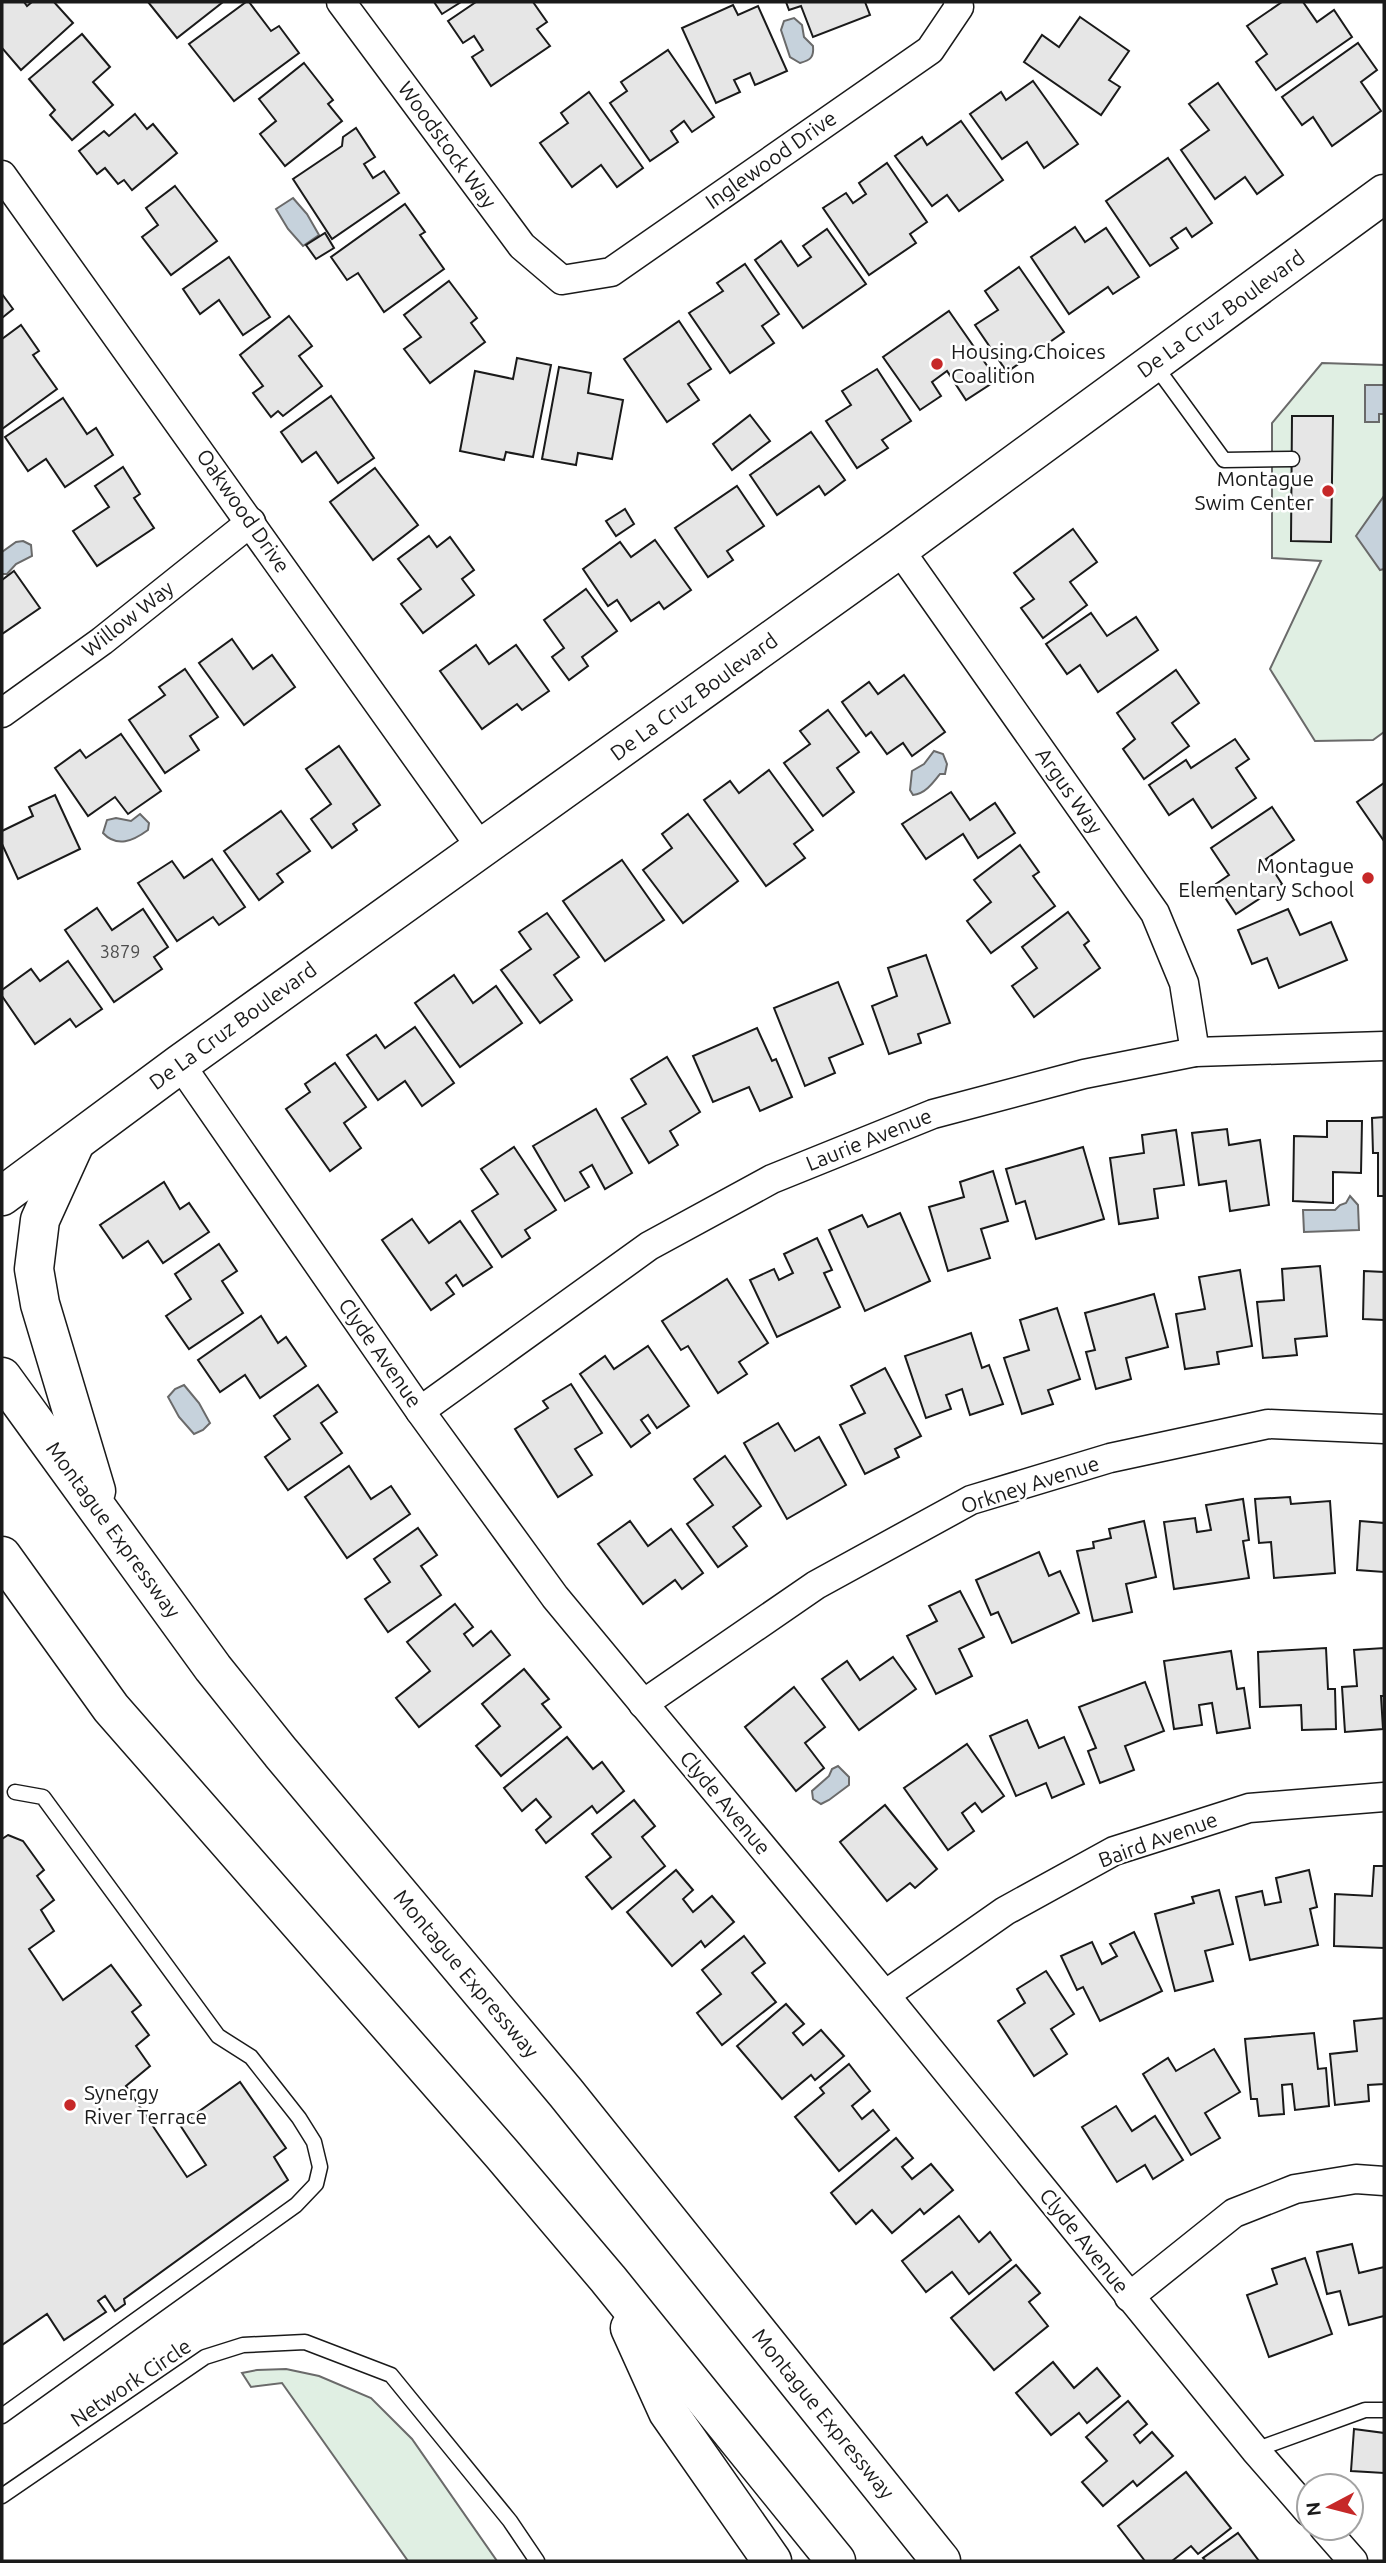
<svg xmlns="http://www.w3.org/2000/svg" width="1386" height="2563" font-family="Ubuntu,sans-serif">
<rect width="100%" height="100%" fill="#fff"/>
<g fill="#e0efe3" stroke="#6a6a6a" stroke-width="2">
<polygon points="1322,363 1384,365 1384,732 1373,740 1315,741 1270,669 1321,561 1272,558 1272,423"/>
<polygon points="286,2369 319,2376 371,2398 412,2439 497,2561 408,2561 282,2383 251,2387 242,2373 257,2370"/>
</g>
<g fill="#c6d2dc" stroke="#6a6a6a" stroke-width="2">
<path d="M794,18L802,25L804,37L813,46C814,57 811,60 800,63L790,57L781,30L784,21Z"/>
<polygon points="293,198 307,214 319,235 303,246 288,229 276,209"/>
<polygon points="1365,385 1384,385 1384,414 1379,414 1379,422 1365,422"/>
<polygon points="1384,496 1384,569 1380,570 1356,536"/>
<polygon points="23,541 31,545 32,556 16,564 7,574 2,574 2,552 16,542"/>
<path d="M934,751L943,754L947,764L945,774H940C933,783 925,794 913,795L910,790L912,771L924,764Z"/>
<path d="M140,814L149,823L148,830C133,841 117,848 103,833L107,820L116,818L131,821Z"/>
<polygon points="1350,1196 1358,1205 1359,1230 1304,1232 1303,1210 1335,1210 1340,1205 1346,1203"/>
<polygon points="184,1385 199,1403 210,1423 203,1430 194,1434 179,1417 168,1397 175,1389"/>
<polygon points="838,1766 849,1777 849,1785 829,1800 821,1804 813,1799 812,1791 829,1776 832,1769"/>
</g>
<g fill="#e6e6e6" stroke="#1a1a1a" stroke-width="2">
<polygon points="2,2 24,2 27,6 32,2 54,2 73,23 21,70 2,48"/>
<polygon points="148,2 223,2 177,38"/>
<polygon points="246,2 249,2 271,31 279,26 299,53 234,101 189,44"/>
<polygon points="434,2 461,2 442,14"/>
<polygon points="476,2 533,2 547,22 537,29 550,46 491,86 472,57 483,50 474,36 463,43 448,21"/>
<polygon points="786,2 865,2 870,15 813,37 801,6 789,10"/>
<polygon points="1282,2 1303,2 1317,22 1334,10 1352,37 1276,90 1256,62 1267,54 1247,26"/>
<polygon points="733,5 738,15 758,6 787,71 755,85 750,73 734,80 740,92 716,103 682,28"/>
<polygon points="1080,17 1129,51 1109,80 1120,87 1101,115 1024,62 1042,35 1059,47"/>
<polygon points="82,34 110,67 93,82 113,105 72,140 50,115 55,110 29,79"/>
<polygon points="1358,43 1377,70 1361,82 1381,111 1332,146 1313,117 1302,125 1282,97"/>
<polygon points="668,50 714,117 692,132 684,121 671,131 678,142 650,161 610,103 627,91 621,82"/>
<polygon points="304,63 333,100 328,104 342,121 285,166 260,134 276,121 259,99"/>
<polygon points="1033,81 1078,144 1044,168 1027,142 1002,159 970,114 1001,92 1006,100"/>
<polygon points="1218,83 1283,175 1257,194 1245,177 1215,199 1181,150 1209,130 1189,104"/>
<polygon points="589,92 643,168 617,187 601,165 572,187 540,143 568,123 561,113"/>
<polygon points="135,114 147,129 153,124 177,153 132,190 124,180 118,184 105,168 97,174 79,151 104,131 109,136"/>
<polygon points="961,121 1003,180 959,211 947,195 932,206 895,156 922,137 927,145"/>
<polygon points="356,128 375,157 364,164 373,178 384,171 399,193 332,239 293,179 342,146 343,137"/>
<polygon points="1168,158 1212,223 1192,237 1186,228 1171,238 1178,248 1150,266 1106,201"/>
<polygon points="887,163 927,222 910,234 916,243 869,275 823,208 846,193 853,203 866,194 859,183"/>
<polygon points="175,186 217,241 171,275 142,237 158,225 146,208"/>
<polygon points="405,204 425,232 420,235 444,269 384,312 358,273 347,280 331,257"/>
<polygon points="1075,227 1085,242 1106,228 1139,277 1113,294 1108,287 1069,314 1031,257"/>
<polygon points="827,229 866,284 803,328 755,260 781,241 798,266 811,257 803,246"/>
<polygon points="325,233 334,248 316,259 306,245"/>
<polygon points="229,257 270,317 243,335 219,300 200,314 183,289"/>
<polygon points="745,264 779,314 762,326 774,343 730,373 689,313 723,291 717,283"/>
<polygon points="1019,267 1064,332 1007,372 975,325 998,310 985,291"/>
<polygon points="449,281 477,318 471,323 485,342 430,383 404,349 421,337 404,315"/>
<polygon points="2,294 13,309 2,318"/>
<polygon points="949,311 997,380 966,400 947,371 932,382 941,396 920,410 883,357"/>
<polygon points="289,316 312,346 299,356 322,386 283,416 278,411 271,417 253,393 263,386 240,355"/>
<polygon points="679,321 711,369 688,384 699,400 667,422 624,359"/>
<polygon points="21,325 39,351 33,355 57,389 2,429 2,339"/>
<polygon points="517,358 551,365 533,457 506,452 504,460 460,451 475,371 513,379"/>
<polygon points="559,367 591,373 588,393 623,400 612,459 578,453 576,465 542,459"/>
<polygon points="877,369 911,421 882,440 888,448 857,468 826,421 851,405 842,391"/>
<polygon points="331,396 374,458 338,483 316,452 302,462 281,432"/>
<polygon points="63,398 87,434 96,428 113,455 65,487 46,459 28,471 5,437"/>
<polygon points="750,415 770,441 732,470 713,444"/>
<polygon points="1292,416 1333,416 1331,542 1291,541"/>
<polygon points="811,432 845,480 825,495 819,486 777,515 750,475"/>
<polygon points="123,467 140,494 134,498 154,528 97,566 73,531 109,507 95,486"/>
<polygon points="375,468 418,525 373,560 330,502"/>
<polygon points="737,486 764,526 727,551 733,560 708,577 675,528"/>
<polygon points="625,509 634,524 616,536 606,521"/>
<polygon points="1073,529 1097,562 1070,582 1087,605 1043,638 1021,608 1034,599 1014,573"/>
<polygon points="429,536 437,547 450,537 474,570 462,579 474,595 423,633 401,604 421,589 398,559"/>
<polygon points="655,540 691,590 664,609 659,602 631,621 617,600 608,606 583,569 620,542 631,557"/>
<polygon points="14,571 40,608 2,634 2,580"/>
<polygon points="586,589 617,631 582,657 588,666 569,680 552,657 564,648 544,620"/>
<polygon points="1091,613 1107,636 1136,617 1158,650 1098,692 1080,665 1067,674 1046,644"/>
<polygon points="232,639 253,669 272,655 295,687 244,725 199,663"/>
<polygon points="476,645 489,664 516,645 549,691 522,710 517,704 482,729 440,671"/>
<polygon points="185,669 218,717 190,736 199,750 165,773 129,720 165,695 159,687"/>
<polygon points="1176,670 1199,703 1172,723 1189,746 1144,779 1123,749 1135,739 1117,713"/>
<polygon points="904,675 945,732 912,756 903,743 887,754 871,732 866,736 842,702 869,682 878,694"/>
<polygon points="828,710 859,752 837,768 854,792 823,816 784,763 810,744 800,731"/>
<polygon points="121,734 161,791 128,814 115,797 88,816 55,768 80,750 86,758"/>
<polygon points="1235,739 1249,759 1236,768 1256,798 1212,828 1193,799 1169,815 1149,785 1186,760 1191,768"/>
<polygon points="339,746 380,805 353,824 357,830 332,848 311,819 331,804 306,769"/>
<polygon points="769,770 813,830 794,844 805,858 766,886 704,800 730,781 739,793"/>
<polygon points="1384,783 1384,841 1357,802"/>
<polygon points="951,792 970,820 995,803 1015,833 978,858 963,834 926,859 902,824"/>
<polygon points="55,795 80,849 18,879 2,844 2,831 33,816 29,807"/>
<polygon points="1272,807 1294,840 1266,859 1282,884 1236,914 1216,884 1229,875 1211,848"/>
<polygon points="281,811 310,851 277,874 283,882 259,900 224,851"/>
<polygon points="688,814 738,881 683,923 643,870 672,848 662,834"/>
<polygon points="1020,845 1039,872 1033,876 1055,906 991,953 967,921 991,902 974,880"/>
<polygon points="212,859 245,907 219,925 213,917 177,941 138,883 172,861 184,878"/>
<polygon points="622,860 664,920 605,961 563,901"/>
<polygon points="97,908 112,930 143,909 168,947 154,957 162,969 114,1002 65,930"/>
<polygon points="1288,909 1300,935 1331,922 1347,960 1279,988 1267,958 1252,964 1238,930"/>
<polygon points="1068,912 1089,941 1084,945 1100,968 1034,1017 1012,986 1037,968 1022,947"/>
<polygon points="547,913 579,957 554,975 572,1000 540,1023 501,970 531,949 519,932"/>
<polygon points="926,955 950,1023 918,1034 921,1043 889,1054 872,1006 897,996 888,968"/>
<polygon points="68,961 102,1009 76,1027 70,1019 35,1044 2,996 2,990 31,969 40,981"/>
<polygon points="454,975 473,1003 496,986 522,1023 460,1067 415,1003"/>
<polygon points="838,982 863,1044 829,1058 835,1073 805,1086 774,1008"/>
<polygon points="415,1027 454,1083 422,1106 405,1081 378,1100 347,1055 376,1035 385,1048"/>
<polygon points="757,1028 772,1061 776,1059 792,1097 760,1111 749,1087 713,1102 693,1056"/>
<polygon points="667,1057 700,1112 670,1131 678,1145 649,1163 622,1118 646,1104 631,1079"/>
<polygon points="335,1063 366,1107 344,1123 361,1148 330,1171 286,1109 310,1092 305,1084"/>
<polygon points="596,1109 632,1173 605,1189 592,1165 580,1172 589,1187 565,1201 533,1146"/>
<polygon points="1384,1117 1384,1196 1378,1196 1378,1153 1373,1153 1372,1118"/>
<polygon points="1327,1121 1362,1121 1361,1173 1333,1172 1333,1203 1293,1201 1294,1136 1327,1137"/>
<polygon points="1227,1129 1229,1145 1260,1140 1269,1205 1230,1211 1226,1181 1199,1185 1192,1133"/>
<polygon points="1176,1130 1184,1185 1154,1189 1158,1218 1119,1224 1110,1158 1144,1153 1142,1135"/>
<polygon points="514,1147 556,1210 525,1230 530,1238 502,1257 472,1211 498,1194 481,1169"/>
<polygon points="1083,1147 1104,1219 1036,1239 1025,1201 1016,1204 1006,1169"/>
<polygon points="993,1171 1008,1221 981,1229 990,1258 948,1271 929,1207 964,1197 960,1182"/>
<polygon points="164,1182 180,1209 189,1203 209,1232 163,1263 148,1241 123,1258 100,1225"/>
<polygon points="900,1213 930,1281 865,1311 829,1230 862,1215 868,1227"/>
<polygon points="412,1219 429,1243 460,1221 492,1267 463,1286 456,1275 446,1283 454,1294 431,1310 382,1240"/>
<polygon points="817,1238 832,1270 824,1273 840,1307 777,1337 750,1280 774,1269 779,1280 793,1273 784,1254"/>
<polygon points="219,1244 237,1271 222,1281 243,1313 189,1349 166,1316 191,1299 175,1274"/>
<polygon points="1320,1266 1327,1336 1295,1339 1297,1355 1263,1358 1257,1302 1284,1300 1282,1269"/>
<polygon points="1240,1270 1252,1346 1217,1352 1219,1364 1185,1369 1176,1314 1205,1309 1199,1277"/>
<polygon points="1364,1271 1384,1272 1384,1320 1363,1319"/>
<polygon points="727,1279 768,1343 739,1362 747,1374 718,1393 688,1346 681,1350 662,1321"/>
<polygon points="1154,1294 1168,1347 1126,1358 1131,1379 1096,1389 1086,1352 1095,1350 1085,1313"/>
<polygon points="1057,1308 1080,1379 1048,1390 1053,1404 1022,1414 1004,1358 1029,1350 1020,1320"/>
<polygon points="261,1316 278,1343 286,1337 306,1366 260,1398 245,1375 220,1392 198,1360"/>
<polygon points="971,1333 982,1368 989,1365 1003,1404 970,1415 962,1389 946,1395 951,1409 926,1418 905,1356"/>
<polygon points="648,1346 689,1406 657,1428 648,1415 641,1420 650,1433 631,1447 580,1374 605,1356 614,1369"/>
<polygon points="885,1368 921,1436 895,1449 899,1457 865,1474 840,1425 865,1413 851,1386"/>
<polygon points="571,1384 602,1433 575,1449 592,1475 558,1497 515,1429 548,1408 543,1401"/>
<polygon points="318,1385 337,1412 321,1423 342,1453 288,1490 265,1457 290,1439 274,1416"/>
<polygon points="778,1423 795,1451 819,1437 846,1485 787,1519 744,1443"/>
<polygon points="725,1456 761,1506 733,1527 747,1546 718,1567 687,1524 713,1505 694,1479"/>
<polygon points="349,1466 371,1499 391,1486 410,1514 347,1558 305,1497"/>
<polygon points="1290,1497 1291,1504 1330,1501 1335,1573 1274,1578 1271,1542 1259,1543 1255,1499"/>
<polygon points="1243,1499 1249,1540 1243,1541 1249,1578 1174,1589 1164,1522 1195,1518 1197,1532 1211,1530 1206,1505"/>
<polygon points="630,1521 648,1546 671,1529 703,1573 682,1589 675,1580 643,1604 598,1544"/>
<polygon points="1144,1521 1156,1577 1126,1584 1132,1612 1093,1621 1077,1551 1094,1548 1093,1542 1111,1538 1109,1529"/>
<polygon points="1360,1521 1384,1523 1384,1572 1357,1570"/>
<polygon points="418,1528 437,1555 421,1566 441,1595 388,1632 365,1599 390,1582 374,1559"/>
<polygon points="1039,1552 1049,1576 1060,1571 1079,1613 1012,1643 998,1612 991,1615 976,1580"/>
<polygon points="960,1591 984,1637 959,1649 972,1676 936,1694 907,1636 937,1621 929,1606"/>
<polygon points="455,1604 473,1627 464,1634 473,1646 491,1631 510,1655 419,1727 396,1698 430,1671 407,1642"/>
<polygon points="1326,1648 1328,1689 1335,1689 1336,1729 1302,1730 1301,1705 1260,1707 1258,1652"/>
<polygon points="1384,1648 1384,1696 1381,1696 1383,1729 1345,1732 1342,1687 1357,1686 1354,1650"/>
<polygon points="1231,1651 1237,1689 1244,1688 1250,1728 1217,1733 1212,1703 1199,1705 1202,1725 1174,1729 1164,1661"/>
<polygon points="893,1657 916,1689 859,1730 822,1679 847,1661 860,1680"/>
<polygon points="524,1669 549,1699 542,1704 561,1727 501,1776 476,1746 500,1726 482,1704"/>
<polygon points="1145,1682 1164,1731 1125,1746 1134,1770 1100,1783 1088,1751 1096,1748 1079,1707"/>
<polygon points="794,1687 825,1727 805,1743 824,1768 796,1791 745,1727"/>
<polygon points="1027,1720 1039,1748 1064,1737 1084,1784 1052,1798 1046,1783 1016,1796 990,1736"/>
<polygon points="567,1737 593,1769 602,1762 624,1791 597,1813 592,1806 546,1843 536,1830 551,1817 536,1799 522,1811 504,1788"/>
<polygon points="967,1744 1004,1796 982,1812 975,1803 962,1813 974,1831 948,1850 904,1788"/>
<polygon points="634,1800 655,1826 642,1837 665,1866 612,1909 586,1877 611,1857 592,1834"/>
<polygon points="885,1805 937,1869 915,1888 910,1883 887,1901 840,1842"/>
<polygon points="8,1835 23,1841 44,1870 37,1876 54,1900 41,1910 54,1931 29,1949 63,2000 111,1965 141,2005 132,2012 149,2035 136,2046 150,2066 126,2086 187,2177 206,2165 180,2125 240,2082 286,2148 274,2157 288,2180 124,2299 125,2304 115,2311 105,2296 98,2301 106,2312 64,2340 47,2314 2,2345 2,1839"/>
<polygon points="1374,1866 1384,1866 1384,1948 1334,1946 1335,1894 1372,1896"/>
<polygon points="676,1870 693,1890 683,1899 693,1912 712,1896 734,1922 705,1947 701,1941 672,1966 627,1912"/>
<polygon points="1309,1870 1317,1907 1310,1909 1318,1945 1250,1960 1236,1897 1262,1891 1265,1905 1281,1902 1276,1878"/>
<polygon points="1219,1890 1233,1944 1205,1951 1213,1981 1175,1991 1155,1914 1194,1903 1192,1897"/>
<polygon points="1134,1932 1162,1991 1100,2021 1083,1987 1077,1990 1061,1956 1092,1942 1102,1964 1117,1956 1110,1944"/>
<polygon points="744,1936 765,1963 752,1973 776,2002 722,2045 697,2013 721,1994 702,1970"/>
<polygon points="1046,1971 1074,2014 1051,2029 1067,2054 1034,2076 998,2021 1025,2003 1017,1989"/>
<polygon points="786,2004 804,2024 793,2033 803,2045 821,2030 844,2056 815,2080 811,2075 782,2099 737,2046"/>
<polygon points="1384,2018 1384,2084 1368,2085 1369,2101 1335,2105 1330,2054 1357,2051 1354,2021"/>
<polygon points="1314,2033 1318,2069 1326,2068 1329,2106 1295,2110 1292,2084 1282,2085 1284,2114 1259,2116 1257,2099 1251,2099 1245,2039"/>
<polygon points="1214,2049 1240,2092 1205,2113 1220,2138 1191,2155 1143,2074 1168,2058 1176,2071"/>
<polygon points="849,2064 870,2091 852,2106 862,2119 873,2110 889,2130 839,2171 795,2117 824,2093 820,2088"/>
<polygon points="1116,2106 1132,2131 1155,2116 1183,2160 1153,2179 1145,2165 1117,2182 1082,2127"/>
<polygon points="896,2138 913,2158 902,2167 912,2179 931,2164 953,2190 924,2214 920,2209 892,2233 872,2210 856,2224 831,2193"/>
<polygon points="959,2216 979,2242 990,2232 1011,2260 969,2294 952,2272 926,2292 902,2261"/>
<polygon points="1352,2244 1359,2273 1384,2267 1384,2316 1349,2325 1340,2291 1327,2294 1317,2252"/>
<polygon points="1305,2258 1332,2334 1269,2357 1247,2295 1277,2284 1272,2269"/>
<polygon points="1016,2265 1040,2293 1029,2302 1048,2326 994,2370 951,2318"/>
<polygon points="1053,2362 1074,2388 1097,2368 1120,2396 1087,2423 1079,2413 1051,2435 1016,2393"/>
<polygon points="1128,2401 1147,2424 1134,2435 1140,2443 1152,2432 1173,2456 1137,2486 1133,2481 1103,2506 1082,2482 1107,2461 1086,2437"/>
<polygon points="1354,2429 1384,2433 1384,2473 1351,2471"/>
<polygon points="1186,2472 1231,2528 1198,2554 1191,2546 1172,2561 1145,2561 1118,2526"/>
<polygon points="1238,2533 1259,2561 1206,2561 1203,2558"/>
</g>
<g fill="none" stroke-linecap="round" stroke-linejoin="round">
<g stroke="#1a1a1a" stroke-width="17">
<g id="service">
<polyline points="1154,364 1224,460 1292,459"/>
<polyline points="2,2416 296,2205 316,2184 320,2167 314,2142 299,2118 251,2057 218,2036 43,1797 15,1792"/>
<polyline points="1255,2450 1365,2410 1384,2410"/>
<polyline points="2,2496 205,2357 243,2345 305,2342 391,2375 510,2521 537,2561"/>
</g>
</g>
<g stroke="#1a1a1a" stroke-width="31">
<g id="minor">
<polyline points="341,2 522,246 562,280 611,272 930,50 959,7 958,2"/>
<polyline points="2,175 482,849"/>
<polyline points="899,549 1155,913 1184,983 1195,1052"/>
<polyline points="2,713 102,641 251,522"/>
<polyline points="180,1064 420,1411 555,1597 885,1995 1255,2450 1309,2512"/>
<polyline points="420,1411 649,1246 772,1179 933,1114 1084,1074 1195,1052 1384,1046"/>
<polyline points="643,1704 816,1585 971,1500 1110,1458 1268,1424 1384,1429"/>
<polyline points="885,1995 1005,1911 1114,1851 1249,1808 1384,1797"/>
<polyline points="1129,2297 1234,2213 1295,2189 1356,2179 1384,2181"/>
<polyline points="1324,2528 1353,2561"/>
</g>
</g>
<g stroke="#1a1a1a" stroke-width="41">
<polyline id="secondary" points="2,1196 180,1064 899,549 1384,194"/>
</g>
<g stroke="#1a1a1a" stroke-width="41">
<g id="trunk">
<polyline points="75,1143 40,1220 34,1269 40,1304 96,1491"/>
<polyline points="2,1377 213,1668 281,1753 566,2093 941,2561"/>
<polyline points="2,1556 111,1708 502,2154 608,2279 836,2561"/>
<polyline points="630,2328 668,2412 772,2561"/>
</g>
</g>
<use href="#service" stroke="#fff" stroke-width="14"/>
<use href="#minor" stroke="#fff" stroke-width="28"/>
<use href="#secondary" stroke="#fff" stroke-width="38"/>
<use href="#trunk" stroke="#fff" stroke-width="38"/>
</g>
<g fill="#c62828" stroke="#fff" stroke-width="2.5">
<circle cx="937" cy="364" r="7"/>
<circle cx="1328" cy="491" r="7"/>
<circle cx="1368" cy="878" r="7"/>
<circle cx="70" cy="2105" r="7"/>
</g>
<g text-anchor="middle" stroke-width="5" stroke-linejoin="round" paint-order="stroke">
<g font-size="18" fill="#4d4d4d">
<text x="120" y="958">3879</text>
</g>
<g font-size="21" fill="#1a1a1a" stroke="#fff">
<text transform="translate(447 145) rotate(54)" y="7">Woodstock Way</text>
<text transform="translate(771 160) rotate(-35)" y="7">Inglewood Drive</text>
<text transform="translate(1221 314) rotate(-36)" y="7">De La Cruz Boulevard</text>
<text transform="translate(243 511) rotate(55)" y="7">Oakwood Drive</text>
<text transform="translate(128 619) rotate(-38)" y="7">Willow Way</text>
<text transform="translate(694 697) rotate(-36)" y="7">De La Cruz Boulevard</text>
<text transform="translate(1069 791) rotate(55)" y="7">Argus Way</text>
<text transform="translate(233 1026) rotate(-36)" y="7">De La Cruz Boulevard</text>
<text transform="translate(869 1140) rotate(-22)" y="7">Laurie Avenue</text>
<text transform="translate(380 1353) rotate(55)" y="7">Clyde Avenue</text>
<text transform="translate(1030 1485) rotate(-18)" y="7">Orkney Avenue</text>
<text transform="translate(113 1530) rotate(54)" y="7">Montague Expressway</text>
<text transform="translate(725 1803) rotate(50)" y="7">Clyde Avenue</text>
<text transform="translate(1158 1840) rotate(-20)" y="7">Baird Avenue</text>
<text transform="translate(466 1974) rotate(50)" y="7">Montague Expressway</text>
<text transform="translate(1084 2241) rotate(51)" y="7">Clyde Avenue</text>
<text transform="translate(131 2383) rotate(-34)" y="7">Network Circle</text>
<text transform="translate(823 2414) rotate(51)" y="7">Montague Expressway</text>
</g>
<g font-size="21" fill="#1a1a1a" stroke="#fff" text-anchor="start">
<text x="951" y="359">Housing Choices<tspan x="951" dy="24">Coalition</tspan></text>
<text x="1314" y="486" text-anchor="end">Montague<tspan x="1314" dy="24">Swim Center</tspan></text>
<text x="1354" y="873" text-anchor="end">Montague<tspan x="1354" dy="24">Elementary School</tspan></text>
<text x="84" y="2100">Synergy<tspan x="84" dy="24">River Terrace</tspan></text>
</g>
</g>
<rect width="1386" height="2563" fill="none" stroke="#1a1a1a" stroke-width="7"/>
<g transform="translate(1330 2507) rotate(263)"><circle r="33" fill="#ffffff" stroke="#a3a3a3" stroke-width="2"/>
<path d="M0-5L12 26L0 18L-12 26Z" fill="#c62828"/>
<text y="-10" font-size="19" font-weight="bold" text-anchor="middle" fill="#1a1a1a">N</text>
</g>
</svg>
